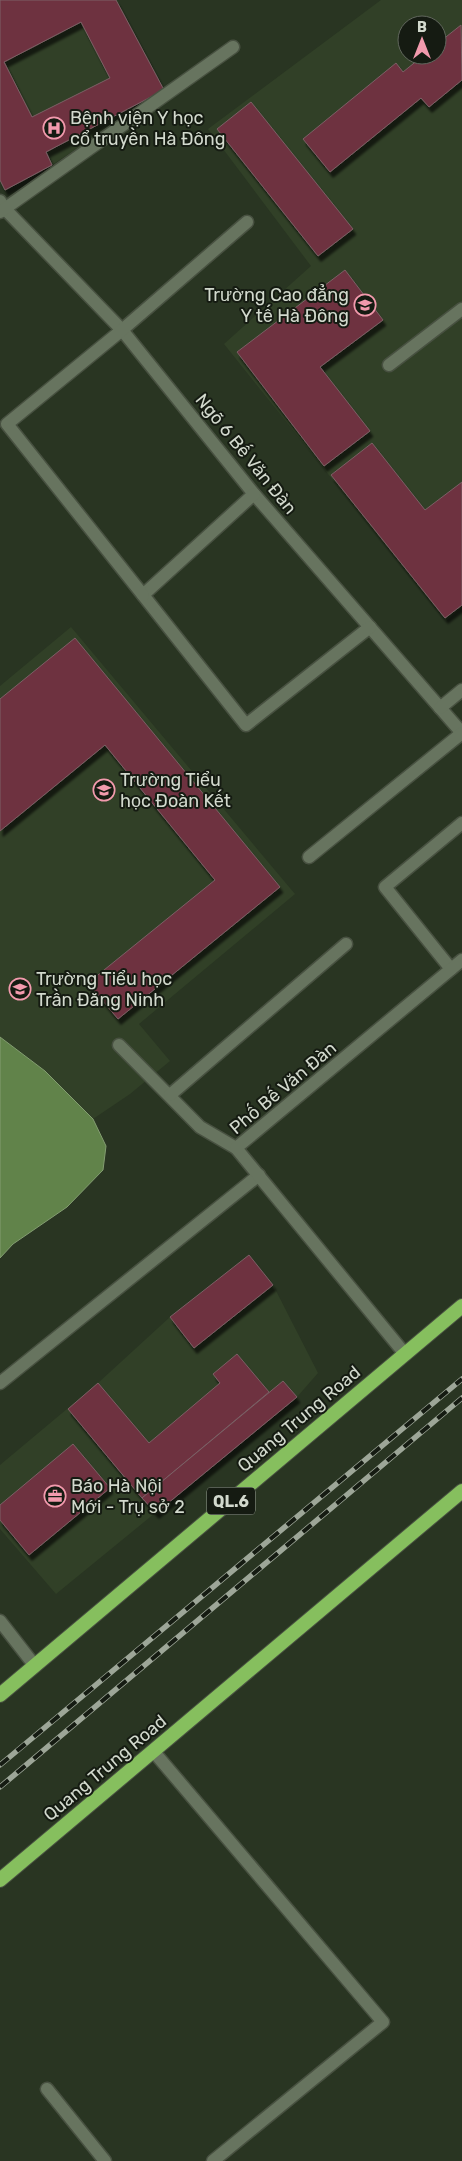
<svg xmlns="http://www.w3.org/2000/svg" width="462" height="2161" font-family="Rubik,sans-serif">
<defs>
<filter id="shadow"><feDropShadow dx="3" dy="5.5" stdDeviation="1" flood-color="#0009"/></filter>
</defs>
<rect width="100%" height="100%" fill="#293522"/>
<g fill="#314027" fill-rule="evenodd">
<polygon points="0,0 116,0 164,90 52,165 5,190 0,180"/>
<path d="M381,0H462V607L446,621L224,344L311,266L208,129ZM407,25H437V55H407Z"/>
<polygon points="71,627 295,894 139,1024 170,1061 130,1094 93,1119 45,1071 0,1037 0,686"/>
<polygon points="249,1255 273,1285 318,1373 297,1397 56,1594 0,1529 0,1465 98,1383 170,1317"/>
</g>
<polygon fill="#61834a" stroke="#839d71" points="0,1037 45,1071 93,1119 106,1146 103,1170 67,1207 13,1244 0,1258"/>
<g fill="#6e3040" stroke="#7c6065" fill-rule="evenodd" filter="url(#shadow)">
<path d="M0,0H116L164,90L46,152L52,165L5,190L0,180ZM81,22L110,78L32,117L4,62Z"/>
<polygon points="461,25 462,80 429,107 421,98 330,172 303,139 396,63 403,72 424,55 437,55 437,44"/>
<polygon points="251,102 353,229 318,256 217,129"/>
<polygon points="345,270 383,320 320,367 370,431 324,466 237,352"/>
<polygon points="372,443 425,510 462,482 462,605 445,618 331,475"/>
<polygon points="75,638 280,887 118,1019 88,983 215,880 105,745 0,831 0,699"/>
<polygon points="249,1255 273,1285 194,1348 170,1317"/>
<polygon points="237,1354 269,1392 142,1498 68,1409 98,1383 149,1443 220,1383 213,1374"/>
<polygon points="283,1381 297,1397 156,1513 142,1498"/>
<polygon points="73,1444 110,1488 29,1555 0,1520 0,1505"/>
</g>
<g fill="none" stroke-linecap="round" stroke-linejoin="round">
<g stroke="#485141" stroke-width="15">
<g id="service">
<polyline points="0,201 4,208 122,330 254,494 462,733"/>
<polyline points="0,212 233,47"/>
<polyline points="389,365 462,309"/>
<polyline points="254,494 143,595 246,725 370,627"/>
<polyline points="143,595 7,424 122,330 247,222"/>
<polyline points="440,708 462,690"/>
<polyline points="309,857 462,733"/>
<polyline points="451,969 385,887 462,823"/>
<polyline points="119,1045 200,1127 236,1148"/>
<polyline points="170,1095 346,944"/>
<polyline points="0,1383 259,1175"/>
<polyline points="0,1621 35,1666"/>
<polyline points="154,1752 383,2022 213,2161"/>
<polyline points="47,2089 105,2161"/>
</g>
</g>
<g stroke="#485141" stroke-width="15">
<polyline id="minor" points="405,1354 236,1148 462,960"/>
</g>
<g stroke="#485141" stroke-width="16">
<g id="trunk">
<polyline points="0,1695 462,1306"/>
<polyline points="0,1880 462,1491"/>
</g>
</g>
<use href="#service" stroke="#67745f" stroke-width="12"/>
<use href="#minor" stroke="#67745f" stroke-width="12"/>
<use href="#trunk" stroke="#86bf5e" stroke-width="14"/>
<g stroke="#9da698" stroke-width="5.5">
<g id="rail">
<polyline points="0,1765 462,1379"/>
<polyline points="0,1787 462,1398"/>
</g>
</g>
<use href="#rail" stroke="#151b12" stroke-width="4" stroke-dasharray="11" stroke-linecap="butt"/>
</g>
<defs>
<g id="hospital-ring" transform="scale(1.125)"><circle r="9.5" fill="#151b12" stroke="#f29aad" stroke-width="1.5"/><path d="M-5-5h3v3.5h4V-5h3V5h-3V1.5h-4V5h-3Z" fill="#f29aad"/></g>
<g id="university-ring" transform="scale(1.125)"><circle r="9.5" fill="#151b12" stroke="#f29aad" stroke-width="1.5"/><path d="M0-5L7-2L0 1L-7-2ZM-4 1L0 2.5L4 1V4Q0 6-4 4Z" fill="#f29aad"/></g>
<g id="school-ring" transform="scale(1.125)"><circle r="9.5" fill="#151b12" stroke="#f29aad" stroke-width="1.5"/><path d="M0-5L7-2L0 1L-7-2ZM-4 1L0 2.5L4 1V4Q0 6-4 4Z" fill="#f29aad"/></g>
<g id="office-ring" transform="scale(1.125)"><circle r="9.5" fill="#151b12" stroke="#f29aad" stroke-width="1.5"/><path d="M-6-3h4V-5.5h4V-3h4V5H-6ZM-1-4.5V-3h2v-1.5ZM-6 0V1H6V0Z" fill="#f29aad"/></g>
</defs>
<g fill-rule="evenodd">
<use href="#hospital-ring" x="54" y="128"/>
<use href="#university-ring" x="365" y="305"/>
<use href="#school-ring" x="104" y="790"/>
<use href="#school-ring" x="20" y="989"/>
<use href="#office-ring" x="55" y="1496"/>
</g>
<g text-anchor="middle" stroke-width="4" stroke-linejoin="round" paint-order="stroke">
<rect fill="#151b12" stroke="#99a095" stroke-width="1" x="207" y="1487.5" width="48" height="27" rx="4"/>
<g font-size="16" font-weight="bold" fill="#d2d9cd">
<text x="231" y="1507">QL.6</text>
</g>
<g font-size="18" fill="#d2d9cd" stroke="#151b12" text-anchor="start">
<text x="70" y="124">Bệnh viện Y học<tspan x="70" dy="21">cổ truyền Hà Đông</tspan></text>
<text x="349" y="301" text-anchor="end">Trường Cao đẳng<tspan x="349" dy="21">Y tế Hà Đông</tspan></text>
<text x="120" y="786">Trường Tiểu<tspan x="120" dy="21">học Đoàn Kết</tspan></text>
<text x="36" y="985">Trường Tiểu học<tspan x="36" dy="21">Trần Đăng Ninh</tspan></text>
<text x="71" y="1492">Báo Hà Nội<tspan x="71" dy="21">Mới - Trụ sở 2</tspan></text>
</g>
<g font-size="18" fill="#d2d9cd" stroke="#151b12">
<text transform="translate(246 454) rotate(51)" y="6">Ngõ 6 Bế Văn Đàn</text>
<text transform="translate(283 1088) rotate(-40)" y="6">Phố Bế Văn Đàn</text>
<text transform="translate(299 1419) rotate(-40)" y="6">Quang Trung Road</text>
<text transform="translate(105 1768) rotate(-40)" y="6">Quang Trung Road</text>
</g>
</g>
<g transform="translate(422 40)"><circle r="24" fill="#151b12" stroke="#61675d"/>
<path d="M0-4L9 19L0 12L-9 19Z" fill="#f29aad"/>
<text y="-8" font-size="14" font-weight="bold" text-anchor="middle" fill="#d2d9cd">B</text>
</g>
</svg>
